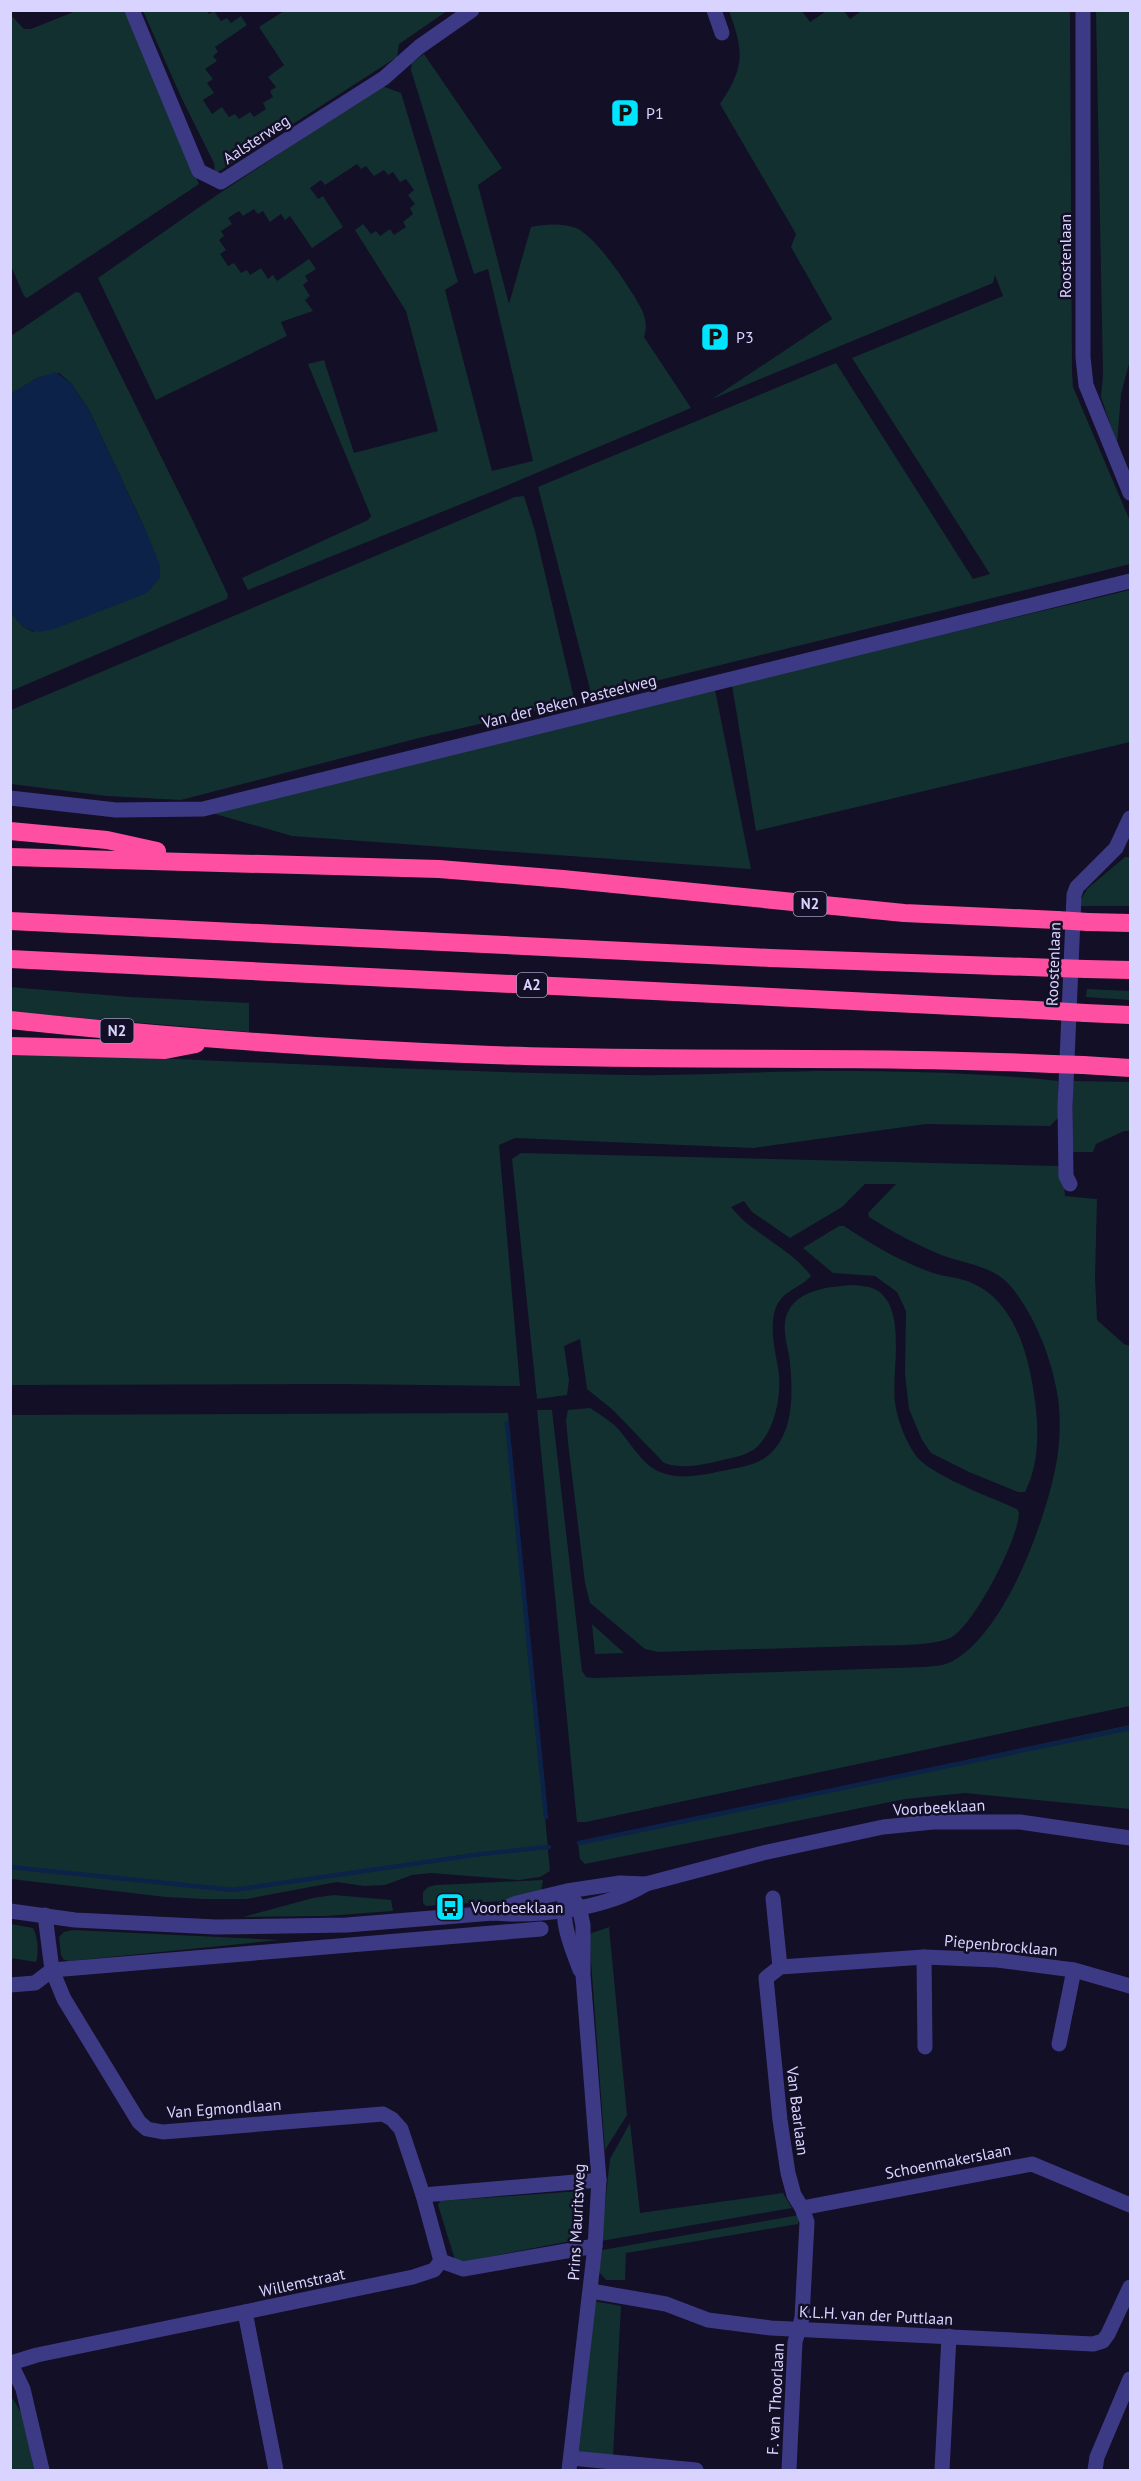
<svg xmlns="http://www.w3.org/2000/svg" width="1141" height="2481" font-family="'PT Sans',sans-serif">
<rect width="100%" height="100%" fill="#130f26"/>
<g fill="#12302f">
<polygon points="206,10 209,14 214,11 221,21 227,18 231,23 241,16 247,25 215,47 218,52 213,56 217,61 205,69 213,79 207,83 214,93 203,100 212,114 222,107 229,117 235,114 239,119 250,112 254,117 266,109 263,103 273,97 270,91 276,87 268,77 284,65 259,27 284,11 447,11 399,44 397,57 215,174 214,163 182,99 143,11"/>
<path d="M828,10L844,11L850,19L863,10L1070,11L1072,373L1073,387L1130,521V564L595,696L591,693L538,487L836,363L973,579L990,574L852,358L1003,296L995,275L993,283L712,399L832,319L791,247L796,234L720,104C745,67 744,52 729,11H802L810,22Z"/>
<polygon points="76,11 126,11 199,184 27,298 24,296 11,266 10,14 24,29 31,29"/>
<polygon points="1096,11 1130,11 1130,360 1121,394 1117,444 1101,397 1103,375"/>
<path d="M424,54L502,168L478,185L509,304L531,227C544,224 563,223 576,228C596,236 632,290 642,310C646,319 647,328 644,337L691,408L501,488L248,590L242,578L368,520L371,516L308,364L324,360L354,453L438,431L406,311L355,230L363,224L371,234L376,231L380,236L390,229L394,235L406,227L403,222L413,214L410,208L415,204L408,195L414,190L406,179L400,182L393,172L388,175L384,170L374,176L366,166L361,169L357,164L325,185L321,180L310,188L318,199L323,196L343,227L312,248L290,216L285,220L281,214L270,222L263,211L258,214L254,209L243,216L239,211L228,218L232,224L221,231L224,236L219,240L226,250L220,254L228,266L234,263L241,273L247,270L250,275L261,268L268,279L273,275L277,281L309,259L316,269L305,276L308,281L303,285L310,296L305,300L313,311L281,322L287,336L156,400L98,278L208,201L382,86L401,93L458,282L445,290L492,471L533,461L488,269L474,274L411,70L412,63Z"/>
<polygon points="76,292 80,293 194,523 228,595 227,599 11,691 10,611 22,626 33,632 146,531 89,410 71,383 59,373 37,378 11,394 11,336"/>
<polygon points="524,496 535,531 574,698 570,703 419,738 181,800 107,796 11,784 11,710 515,497"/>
<polygon points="1130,590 1130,742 756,831 732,685"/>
<polygon points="715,690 751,869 292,836 212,813"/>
<polygon points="1125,857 1130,857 1130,906 1077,906 1087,889"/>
<polygon points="10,987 130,997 249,1003 249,1032 11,1012"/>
<polygon points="1087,989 1130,991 1130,1000 1086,997"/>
<path d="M11,1053C216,1059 421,1072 627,1075C695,1076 764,1071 832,1071C907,1071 984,1073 1058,1081V1118L1050,1126L926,1124L753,1148L515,1138L499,1145L520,1386L342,1384L11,1385Z"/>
<polygon points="1073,1081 1130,1082 1130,1131 1124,1131 1096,1144 1093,1152 1072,1152"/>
<path d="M521,1153L1062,1166L1065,1196L1097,1199L1095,1278L1097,1320L1124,1344L1130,1346V1706L586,1822H577L537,1410H552L582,1671L586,1677L594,1678L924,1667C933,1666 943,1666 951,1662C1004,1634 1043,1527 1055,1470C1060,1447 1061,1421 1058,1398C1052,1360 1037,1320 1013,1289C994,1265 968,1265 941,1255C917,1245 891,1231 869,1217L868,1213L896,1184H865L842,1207L790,1238L752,1212L744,1201L731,1207C753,1235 791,1248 811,1276C799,1289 781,1291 775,1310C769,1331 776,1353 779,1374C781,1397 775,1430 757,1447C749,1454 737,1457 727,1459C706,1464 686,1470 664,1463L613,1410L587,1389L580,1339L564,1346L569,1380L567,1395L537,1399L512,1159Z"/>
<path d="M839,1226H844C871,1244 901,1262 933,1273C945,1277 959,1277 972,1283C1014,1301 1028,1353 1034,1394C1039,1426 1040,1463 1025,1492H1018L969,1472L931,1453L922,1440L909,1409L905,1374L906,1311L897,1292L875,1276L833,1273L803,1248Z"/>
<path d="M854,1285C860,1286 867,1286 872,1288C909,1302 891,1371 895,1402C897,1419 905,1439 914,1453C926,1474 993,1498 1017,1509L1019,1513C1019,1538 973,1628 950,1638C929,1647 882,1645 859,1646C792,1648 725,1650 658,1652L645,1649L590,1603L585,1583L568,1442L566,1420L568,1410L590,1408C598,1413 606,1418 613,1424C629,1438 639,1463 660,1472C681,1481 706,1474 727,1470C740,1467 756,1465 766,1457C796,1435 793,1387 789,1355C786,1341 781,1323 789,1310C800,1289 833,1286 854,1285Z"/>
<polygon points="508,1413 550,1871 540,1877 519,1880 431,1873 412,1875 385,1885 364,1886 337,1882 246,1899 204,1899 166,1897 11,1879 11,1415"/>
<polygon points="592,1624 624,1653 595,1654"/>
<polygon points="1130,1725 1130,1809 965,1793 905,1799 585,1864 580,1859 578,1843"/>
<polygon points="543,1880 541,1891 503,1901 426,1906 423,1903 423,1892 428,1887 436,1885"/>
<polygon points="334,1895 391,1900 393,1911 326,1916 243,1917 313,1898"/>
<path d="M11,1924L33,1928C38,1937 39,1953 36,1962L11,1958Z"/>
<polygon points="609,1927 627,2115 605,2150 589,1934"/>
<polygon points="73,1930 280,1940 70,1961 64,1960 61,1955 59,1937 64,1932"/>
<polygon points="630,2123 640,2213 783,2193 792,2208 601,2241 610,2159"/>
<polygon points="580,2191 581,2235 576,2240 456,2263 438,2205 440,2201"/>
<polygon points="799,2215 798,2224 626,2253 625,2280 606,2280 599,2272 602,2250"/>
<polygon points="594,2301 621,2306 613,2456 577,2452"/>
<polygon points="10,2394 23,2416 34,2470 11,2470"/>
</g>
<path fill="#0c2248" d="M55,372L71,383L89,410L146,531L160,565V578L147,593L57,628C36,635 22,632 11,611V394L37,378Z"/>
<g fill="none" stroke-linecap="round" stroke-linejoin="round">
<g stroke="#0c2248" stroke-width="4.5">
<polyline points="507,1423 546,1817"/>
<polyline points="579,1843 1130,1728"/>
<polyline points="10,1867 233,1890 481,1854 549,1847"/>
</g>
<g stroke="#3d3a85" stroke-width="15">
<polyline points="132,10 199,171 221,182 384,78 419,47 472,10"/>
<polyline points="714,10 722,33"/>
<polyline points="1083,10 1083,357 1086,385 1130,493"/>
<polyline points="10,798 116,810 203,809 1130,581"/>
<polyline points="1070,1184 1066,1176 1065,1107 1074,895 1077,887 1116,848 1130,818"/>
<polyline points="773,1898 780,1967"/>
<path d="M565,1900C561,1924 572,1948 580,1970"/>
<path d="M10,1911L75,1920L216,1927L347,1925L493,1913C540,1917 605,1909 646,1884"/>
<polyline points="493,1913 517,1903 567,1891 620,1883 646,1884 763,1853 883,1827 933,1822 1020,1822 1130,1838"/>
<polyline points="45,1915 52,1970 64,1999 139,2122 147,2129 163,2132 383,2114 392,2119 401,2129 423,2195 441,2261"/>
<polyline points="924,1957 925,2047"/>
<polyline points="780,1967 766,1978 780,2120 788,2173 794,2195 802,2208 807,2222 802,2318 795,2342 789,2470"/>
<polyline points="780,1967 924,1957 997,1960 1074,1970 1130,1986"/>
<polyline points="10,1985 35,1983 52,1970 541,1929"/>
<polyline points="1059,2044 1074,1970"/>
<polyline points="423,2195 599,2180"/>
<polyline points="802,2208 1032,2164 1130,2205"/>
<polyline points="591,2291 666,2304 708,2320 771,2328 1093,2344 1103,2341 1108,2334 1130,2287"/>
<polyline points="245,2312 276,2470"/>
<polyline points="10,2362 23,2389 42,2470"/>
<polyline points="11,2363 37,2355 413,2277 434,2270 441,2261 463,2269 595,2246"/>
<polyline points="571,2458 696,2470"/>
<polyline points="569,2470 595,2246 599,2180 583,1975 583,1925 579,1907 573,1899"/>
<polyline points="942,2470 949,2336"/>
<polyline points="1095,2470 1097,2457 1130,2379"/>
</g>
<g stroke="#ff4fa3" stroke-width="18">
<polyline points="10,831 107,840 157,851"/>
<polyline points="10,857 439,869 563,879 904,913 1057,920"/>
<polyline points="10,921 770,958 1056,968"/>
<polyline points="1088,922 1130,923"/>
<polyline points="10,959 1054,1011"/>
<polyline points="1086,969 1130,970"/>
<polyline points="1085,1013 1130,1015"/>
<path d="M10,1020C170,1037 331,1049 491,1055C678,1062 865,1055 1052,1064"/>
<polyline points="10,1046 165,1050 196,1044"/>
<polyline points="1083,1065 1130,1068"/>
</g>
<g stroke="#ff4fa3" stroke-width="18">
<polyline points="1057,920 1088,922"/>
<polyline points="1056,968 1086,969"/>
<polyline points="1054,1011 1085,1013"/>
<polyline points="1052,1064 1083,1065"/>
</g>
</g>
<defs>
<g id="parking-square" transform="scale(1.5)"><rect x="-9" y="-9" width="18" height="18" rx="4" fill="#00e5ff" stroke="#130f26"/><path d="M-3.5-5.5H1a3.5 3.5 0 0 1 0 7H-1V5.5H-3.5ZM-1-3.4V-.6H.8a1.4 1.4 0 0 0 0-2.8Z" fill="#111"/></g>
<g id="bus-square" transform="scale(1.5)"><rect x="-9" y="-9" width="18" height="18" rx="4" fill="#00e5ff" stroke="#130f26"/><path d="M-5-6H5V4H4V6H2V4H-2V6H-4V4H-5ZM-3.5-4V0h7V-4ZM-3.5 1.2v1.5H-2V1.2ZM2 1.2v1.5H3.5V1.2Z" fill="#111"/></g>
</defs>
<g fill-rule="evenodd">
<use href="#parking-square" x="625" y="113"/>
<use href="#parking-square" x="715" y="337"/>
<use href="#bus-square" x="450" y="1907"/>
</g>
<g text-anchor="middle" stroke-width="5" stroke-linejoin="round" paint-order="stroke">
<g fill="#130f26" stroke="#9e99be" stroke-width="1.5">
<rect x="793.5" y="892" width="33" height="24" rx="4.5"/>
<rect x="517" y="973" width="30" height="24" rx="4.5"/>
<rect x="100.5" y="1019" width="33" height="24" rx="4.5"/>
</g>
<g font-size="15" font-weight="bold" fill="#d9d4ff">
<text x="810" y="909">N2</text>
<text x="532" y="990">A2</text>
<text x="117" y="1036">N2</text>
</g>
<g font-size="16" fill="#d9d4ff" stroke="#130f26" text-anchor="start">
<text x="646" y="119">P1</text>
<text x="736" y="343">P3</text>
<text x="471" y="1913">Voorbeeklaan</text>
</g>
<g font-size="16" fill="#d9d4ff" stroke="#130f26">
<text transform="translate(256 139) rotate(-33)" y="6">Aalsterweg</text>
<text transform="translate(1065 256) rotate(-90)" y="6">Roostenlaan</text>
<text transform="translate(569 701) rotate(-14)" y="6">Van der Beken Pasteelweg</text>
<text transform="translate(1053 964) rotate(-88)" y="6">Roostenlaan</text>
<text transform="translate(939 1807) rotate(-3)" y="6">Voorbeeklaan</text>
<text transform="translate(1001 1945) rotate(5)" y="6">Piepenbrocklaan</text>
<text transform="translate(224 2108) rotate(-4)" y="6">Van Egmondlaan</text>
<text transform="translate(798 2111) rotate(83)" y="6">Van Baarlaan</text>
<text transform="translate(948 2161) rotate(-11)" y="6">Schoenmakerslaan</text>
<text transform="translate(576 2222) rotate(-87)" y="6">Prins Mauritsweg</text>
<text transform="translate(302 2282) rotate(-12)" y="6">Willemstraat</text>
<text transform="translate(876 2315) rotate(3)" y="6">K.L.H. van der Puttlaan</text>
<text transform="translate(775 2399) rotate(-87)" y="6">F. van Thoorlaan</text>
</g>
</g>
<rect width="1141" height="2481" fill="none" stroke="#d9d4ff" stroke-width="24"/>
</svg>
